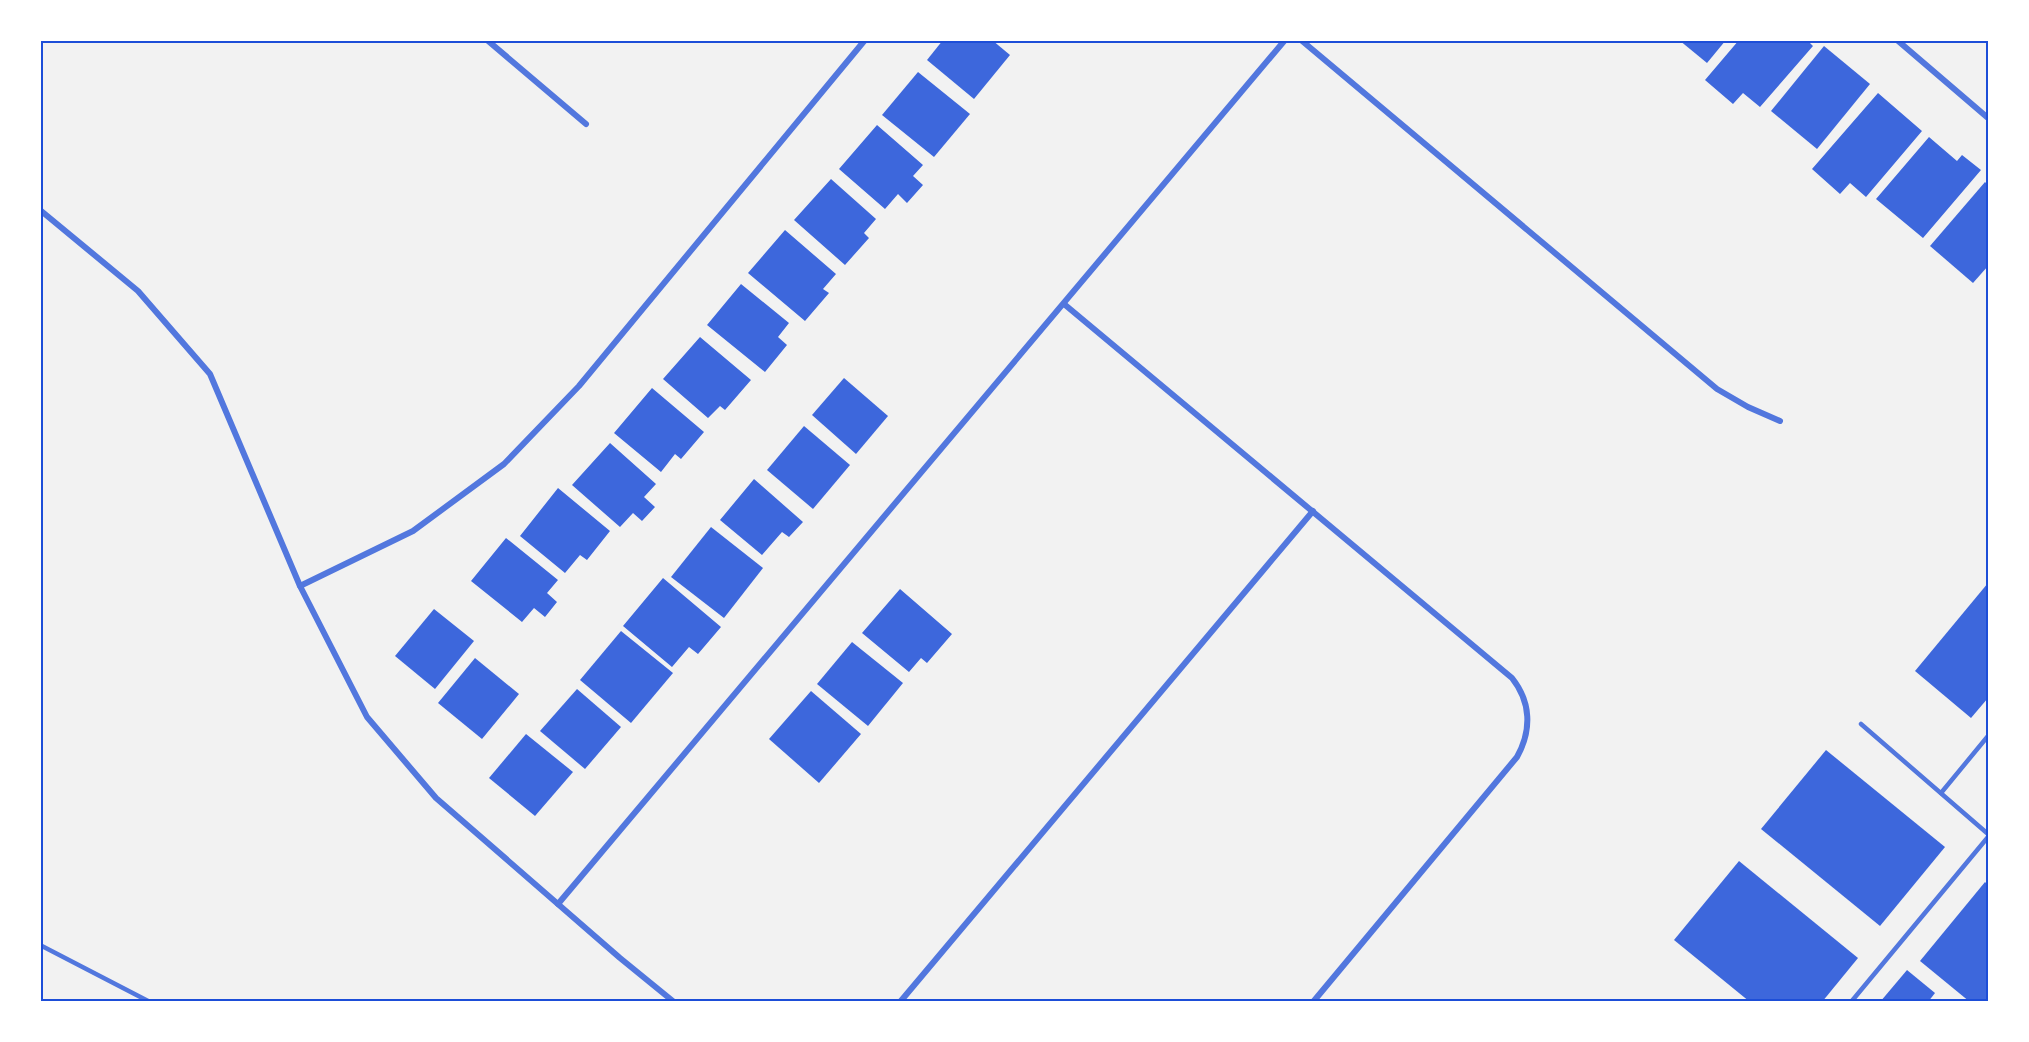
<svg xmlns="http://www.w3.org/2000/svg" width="2029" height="1042" font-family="Lato,sans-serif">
<rect width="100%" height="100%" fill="#f2f2f2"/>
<g fill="#3d67dc">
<polygon points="943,40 992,40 1010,55 974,99 927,60"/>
<polygon points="1679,40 1726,40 1707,63"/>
<polygon points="1739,40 1807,40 1813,46 1760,107 1743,93 1733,104 1705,80"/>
<polygon points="1824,46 1870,84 1817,149 1771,111"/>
<polygon points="918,72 970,114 934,157 882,115"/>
<polygon points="1878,93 1922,131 1866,197 1850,183 1840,194 1812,169"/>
<polygon points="877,125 923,165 913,176 923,185 907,203 898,194 885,209 839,169"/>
<polygon points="1929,137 1957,161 1962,155 1981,170 1923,238 1876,199"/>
<polygon points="831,179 876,219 864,233 869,238 845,265 794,220"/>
<polygon points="1985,182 1988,185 1988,266 1973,283 1930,246"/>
<polygon points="785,230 836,274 823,289 829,293 805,321 748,273"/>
<polygon points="741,284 789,323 778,337 787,345 765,372 707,325"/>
<polygon points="700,337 751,380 725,410 720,406 708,418 663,379"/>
<polygon points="844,378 888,416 856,454 812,415"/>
<polygon points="652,388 704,432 681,459 675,454 661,472 614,433"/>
<polygon points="804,426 850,465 813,509 767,470"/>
<polygon points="610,443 656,484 644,497 655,507 642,521 633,513 620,527 572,485"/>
<polygon points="754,479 803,522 789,537 782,532 762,555 720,520"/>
<polygon points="558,488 610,531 587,560 580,555 565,573 520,536"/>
<polygon points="711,527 763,568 724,618 671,577"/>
<polygon points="506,538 558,580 547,593 557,602 545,617 534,608 522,622 471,581"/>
<polygon points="663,578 721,627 698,654 689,647 672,667 623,626"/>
<polygon points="1988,583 1988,698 1971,718 1915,671"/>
<polygon points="900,589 952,634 927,663 921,658 909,672 862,633"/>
<polygon points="434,609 474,641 435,689 395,656"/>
<polygon points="621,631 673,673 631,723 580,680"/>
<polygon points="852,642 903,683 868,726 817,684"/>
<polygon points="475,658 519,694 482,739 438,703"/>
<polygon points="577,689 621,727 585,769 540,731"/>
<polygon points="811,691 861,734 819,783 769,739"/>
<polygon points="526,734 573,772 535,816 489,778"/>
<polygon points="1826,750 1945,847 1880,926 1761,829"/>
<polygon points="1739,861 1858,958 1822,1002 1750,1002 1674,940"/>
<polygon points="1985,882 1988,885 1988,1002 1970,1002 1920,961"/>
<polygon points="1907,970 1935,993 1928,1002 1880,1002"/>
</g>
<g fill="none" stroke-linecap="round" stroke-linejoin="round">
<g stroke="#5277de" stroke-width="4.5">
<polyline points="1861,724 1988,834"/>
<polyline points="1941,793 1988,736"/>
<polyline points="40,945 150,1002"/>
<polyline points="1851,1002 1988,837"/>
</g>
<g stroke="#5277de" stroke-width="6">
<polyline points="487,40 586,124"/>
<polyline points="1301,40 1717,389 1748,407 1780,421"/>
<polyline points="1897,40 1988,118"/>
<polyline points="40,210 138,291 210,374 300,586 367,717 436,798 620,958 674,1002"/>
<path d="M1064,304L1512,678C1531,702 1532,730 1517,757L1313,1002"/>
<polyline points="300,586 413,531 504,464 579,386 865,40"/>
<polyline points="558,904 1285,40"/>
<polyline points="900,1002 1313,511"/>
</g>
</g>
<rect width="2029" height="1042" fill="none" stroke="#ffffff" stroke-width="84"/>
<rect x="42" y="42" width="1945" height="958" fill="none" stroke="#1d4ed8" stroke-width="2"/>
</svg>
